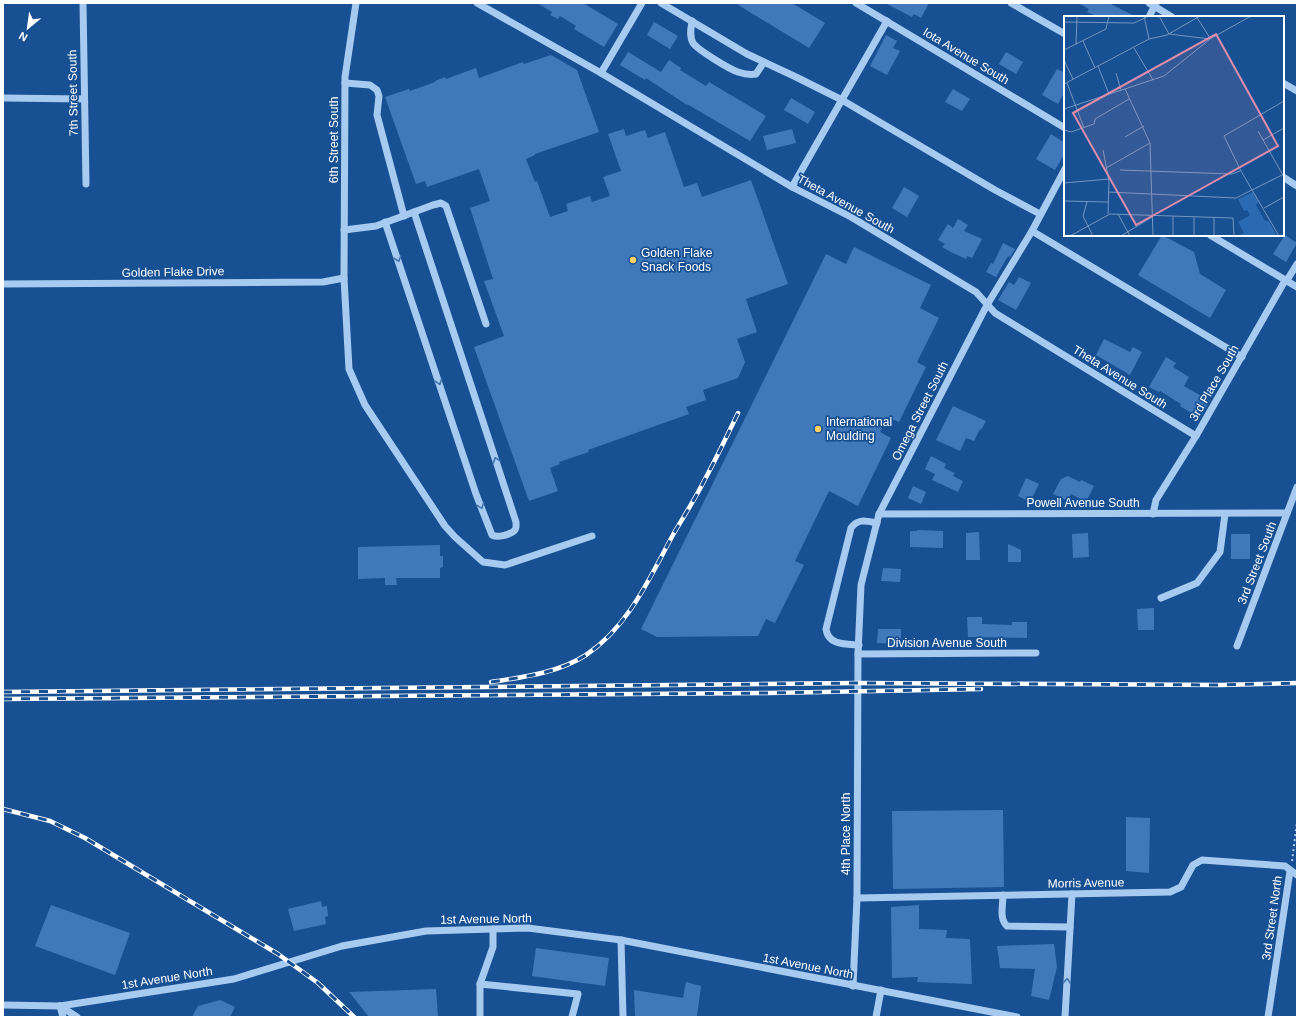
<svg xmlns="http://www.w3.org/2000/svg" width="1300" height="1020" font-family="Arial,sans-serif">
<rect width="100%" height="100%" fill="#175093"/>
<g fill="#4079bb">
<polygon points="537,3 583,3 618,24 604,47 574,29 576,26 560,16 558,19 550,15 552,12"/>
<polygon points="735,3 792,3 825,23 809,48"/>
<polygon points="885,3 929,3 921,18 914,14 912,17"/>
<polygon points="1078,3 1109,3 1136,17 1098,17 1087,12 1089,9"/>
<polygon points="654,22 678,36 670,49 647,35"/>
<polygon points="886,35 897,41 893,48 900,51 887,75 870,66"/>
<polygon points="628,52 661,72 669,60 681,68 680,70 706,86 709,82 766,116 750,141 687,104 687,105 646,78 645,80 620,65"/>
<polygon points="1006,52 1023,62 1016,74 999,64"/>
<polygon points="551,55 577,70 599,132 535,154 535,155 526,159 535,182 537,181 550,217 568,211 566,204 590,196 592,202 610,196 603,177 621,171 608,134 624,129 626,136 645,130 648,138 665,132 684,187 697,183 702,197 751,180 788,284 746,299 757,332 737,339 745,362 738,378 703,390 706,400 686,407 689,414 588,450 589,452 559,462 560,464 550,468 558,491 529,501 474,347 504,336 484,281 493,279 470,208 490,201 479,169 427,187 425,181 416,184 385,97 409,89 410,91 435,82 435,81 445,77 446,79 476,68 479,78 523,62 524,64"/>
<polygon points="1057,69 1065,73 1065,91 1058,104 1042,95"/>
<polygon points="953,89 970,99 962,111 945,102"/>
<polygon points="791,98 815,112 808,124 784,110"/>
<polygon points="792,129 796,143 767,150 763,136"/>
<polygon points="1051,134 1065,143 1065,153 1055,170 1036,159"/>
<polygon points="904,187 919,196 907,217 892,208"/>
<polygon points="958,219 968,225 964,231 982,239 972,258 967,256 966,259 951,252 942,247 945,244 938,240 948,224 953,228"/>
<polygon points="1162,235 1194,252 1200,274 1226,290 1210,318 1138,275"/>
<polygon points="1285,235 1297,243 1286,262 1273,254"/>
<polygon points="1003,243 1015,249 1010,257 1008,256 996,277 986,272 991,263 993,264"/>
<polygon points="854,247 931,285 920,308 939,318 917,362 926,367 899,422 887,417 880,432 891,438 858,506 829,491 795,561 804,565 775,623 766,619 758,636 657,637 641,629 826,254 846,264"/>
<polygon points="1019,277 1031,283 1016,310 998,300 1009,282 1014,285"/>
<polygon points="1104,339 1130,352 1133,347 1142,352 1130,375 1096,355"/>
<polygon points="1166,357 1176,363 1173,367 1189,377 1184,386 1210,401 1200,418 1180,406 1181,404 1160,391 1159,392 1149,387"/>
<polygon points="953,406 986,421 981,430 980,429 974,441 966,438 960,451 936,440"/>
<polygon points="931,456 946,464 944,468 955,473 953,476 963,481 958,492 932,480 935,474 925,469"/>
<polygon points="1068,476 1080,482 1081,480 1094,486 1086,502 1071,494 1068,501 1053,494 1061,479"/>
<polygon points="1026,478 1039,484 1030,502 1018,496"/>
<polygon points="913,486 926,492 921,504 908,498"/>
<polygon points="917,530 943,531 943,548 910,547 910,531 917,531"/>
<polygon points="979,532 980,560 966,560 966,533"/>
<polygon points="1088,533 1089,557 1073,558 1072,534"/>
<rect x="1231" y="534" width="19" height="25"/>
<polygon points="1008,544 1021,550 1021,562 1008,562"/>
<polygon points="440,545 440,556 443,556 443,567 440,568 440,578 396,578 397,585 385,585 385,578 358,579 358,547"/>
<polygon points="883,568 901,569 900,582 881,581"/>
<polygon points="1154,608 1154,630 1138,630 1137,609"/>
<polygon points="967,617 982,617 982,624 1012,625 1012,622 1027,622 1027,638 968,637"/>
<polygon points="878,629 901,629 901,644 877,643"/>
<polygon points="1003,810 1004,887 893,889 892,811"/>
<polygon points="1126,817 1150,818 1149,873 1126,871"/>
<polygon points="321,901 322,907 327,906 328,916 325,917 326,924 294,931 288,909"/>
<polygon points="51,905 130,933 115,975 35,946"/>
<polygon points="919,905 919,929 947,930 946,938 970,939 972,984 917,982 918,977 892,978 891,907"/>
<polygon points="1054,944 1057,967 1049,1000 1031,996 1035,969 1000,968 997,946"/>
<polygon points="536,948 609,958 605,986 532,976"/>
<polygon points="686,982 701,986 697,1017 635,1017 634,990 683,998"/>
<polygon points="436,989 438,1017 369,1017 349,992"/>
<polygon points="220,1000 235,1007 230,1017 192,1017 198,1006"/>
</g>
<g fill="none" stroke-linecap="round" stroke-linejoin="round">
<polyline stroke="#a7caf0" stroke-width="2" stroke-dasharray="2 3" stroke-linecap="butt" points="1292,861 1297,822"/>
<g stroke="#a7caf0" stroke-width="7">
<polyline points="83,3 86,184"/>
<polyline points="356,3 345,77 344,278 349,369 365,405 445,526 455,537 483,562 505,565 592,536"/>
<polyline points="477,3 601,73 792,187 851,217 976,292 995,313 1196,436"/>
<polyline points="661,3 747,54 796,77 842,100 995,190 1040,214"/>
<polyline points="856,3 1065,128"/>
<polyline points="1011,3 1065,34"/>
<polyline points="1149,3 1172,17"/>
<polyline points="1149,17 1156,3"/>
<path d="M692,21C691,28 689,36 693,43C698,50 729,69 738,72C744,74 750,75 756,74L764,62"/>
<polyline points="601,73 642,3"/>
<polyline points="345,83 370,85 377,90 379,96 377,115 404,216"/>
<polyline points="1283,83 1297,91"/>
<polyline points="3,98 84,99"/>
<polyline points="1283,177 1297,186"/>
<polyline points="792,187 887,21"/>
<path d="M385,222L476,494L492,535C498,538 509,535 514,531C517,529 516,525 516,522L414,212"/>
<polyline points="344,230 376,226 433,205 441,203 446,206 486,324"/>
<polyline points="1032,231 1242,357"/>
<polyline points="1210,235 1297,287"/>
<polyline points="3,284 323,282 344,278"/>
<polyline points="879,514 1287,513"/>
<polyline points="1153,514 1156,500 1196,436 1283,284 1289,277 1297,264"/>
<polyline points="1161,598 1197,583 1220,552 1225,514"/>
<path d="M859,645C845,644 828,645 826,629L851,528C858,518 867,521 877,523"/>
<polyline points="1237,646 1297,487"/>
<polyline points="858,654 1036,653"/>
<path d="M1003,895C1003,905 999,919 1007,926L1070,927"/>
<polyline points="857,898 1170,892 1181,887 1193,865 1202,860 1285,866 1297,875"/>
<polyline points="621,940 623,1017"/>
<polyline points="480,984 578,994 572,1017"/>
<polyline points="853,986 857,898 858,654 861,585 879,514 987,305 1032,231 1065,169"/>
<polyline points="3,1005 60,1006 234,979 342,946 426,931 528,928 621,940 1017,1017"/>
<polyline points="60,1006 77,1017"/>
<polyline points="60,1006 63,1017"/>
<polyline points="480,1017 480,984 493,947 493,929"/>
<polyline points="876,1017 881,990"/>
<polyline points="1065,1017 1072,894"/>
<polyline points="1268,1017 1290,871"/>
</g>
<g stroke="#fff" stroke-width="4.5">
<g id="rail">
<path d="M491,682C524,677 558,673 586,655C629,626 650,577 674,533C684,516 695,499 704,481C716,459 727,436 738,413"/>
<polyline points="3,692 858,683 1220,685 1297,683"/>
<polyline points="3,699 769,693 981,689"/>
<polyline points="3,809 50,821 85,838 278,954 318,983 354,1017"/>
</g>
</g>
<use href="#rail" stroke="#175093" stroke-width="3" stroke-dasharray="9" stroke-linecap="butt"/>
</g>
<defs><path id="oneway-chevron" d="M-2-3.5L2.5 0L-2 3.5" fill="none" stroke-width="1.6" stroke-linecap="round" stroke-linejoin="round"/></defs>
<g stroke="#4275af">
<use href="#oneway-chevron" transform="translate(398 259) rotate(71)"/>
<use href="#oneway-chevron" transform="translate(439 382) rotate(72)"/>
<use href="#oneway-chevron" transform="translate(496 460) rotate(-109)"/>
<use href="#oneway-chevron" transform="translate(481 506) rotate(69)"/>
<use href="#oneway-chevron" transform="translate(1067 981) rotate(-87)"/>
</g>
<g fill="#ffd066" stroke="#175093" stroke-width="1.5">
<circle cx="633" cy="260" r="4"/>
<circle cx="818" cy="429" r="4"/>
</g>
<g text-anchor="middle" stroke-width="3.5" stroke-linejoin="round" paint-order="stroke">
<g font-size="12" fill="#fff" stroke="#175093">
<text transform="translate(966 56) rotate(31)" y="4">Iota Avenue South</text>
<text transform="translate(73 93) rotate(-91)" y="4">7th Street South</text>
<text transform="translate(334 140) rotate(-90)" y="4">6th Street South</text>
<text transform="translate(846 204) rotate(29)" y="4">Theta Avenue South</text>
<text transform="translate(173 272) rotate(-1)" y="4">Golden Flake Drive</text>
<text transform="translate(1120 377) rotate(32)" y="4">Theta Avenue South</text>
<text transform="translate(1214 383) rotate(-60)" y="4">3rd Place South</text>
<text transform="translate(920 411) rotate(-63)" y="4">Omega Street South</text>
<text x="1083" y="507">Powell Avenue South</text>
<text transform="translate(1257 563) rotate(-69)" y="4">3rd Street South</text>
<text x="947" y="647">Division Avenue South</text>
<text transform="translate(846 834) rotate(-90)" y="4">4th Place North</text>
<text transform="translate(1086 883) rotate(-1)" y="4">Morris Avenue</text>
<text transform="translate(1272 918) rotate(-82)" y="4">3rd Street North</text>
<text transform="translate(486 919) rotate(-1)" y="4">1st Avenue North</text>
<text transform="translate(808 966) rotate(11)" y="4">1st Avenue North</text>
<text transform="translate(167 978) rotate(-9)" y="4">1st Avenue North</text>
</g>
<g font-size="12" fill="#fff" stroke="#175093" text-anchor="start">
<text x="641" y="257">Golden Flake<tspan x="641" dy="14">Snack Foods</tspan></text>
<text x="826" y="426">International<tspan x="826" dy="14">Moulding</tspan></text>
</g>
</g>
<g transform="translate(1064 16)">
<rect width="220" height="220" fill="#175093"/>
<path d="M189,176L195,186L192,189L201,205H205L213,220H175L180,217L174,206L186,199L183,194L180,195L174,183Z" fill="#2a6ab2"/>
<path fill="none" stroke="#7496be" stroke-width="1" d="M80,0L85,23M95,0L105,18M132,0L146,22M0,6L70,7L85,0M105,18L146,23M19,25L31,52M12,29L13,0M70,32L89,64M0,34L42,13L45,0M0,44L9,63M34,50L45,78M52,57L57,74M3,67L20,112M0,68L85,23L103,19L136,0M61,73L86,127L89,220M0,93L100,60L146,23L187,0M0,114L7,116L30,108L31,103L65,83M194,115L220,161M61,121L80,110M199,124L220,112M39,134L45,165L44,198M42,152L86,127M56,154L168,158L176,155M0,167L45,163M44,176L172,182L220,158M0,185L44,186M23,186L19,200L29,220M200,192L220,181M54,198L66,220M6,220L46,198L169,202L170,220M57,220L88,201M109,220V200M130,220V201M150,220V201M215,220L177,155L160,120L220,85"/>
<path fill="#e08cad" fill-opacity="0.15" stroke="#e08cad" stroke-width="2" d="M152,18L214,130L72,209L9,97Z"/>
<rect width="220" height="220" fill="none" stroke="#fff" stroke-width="2"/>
</g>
<rect width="1300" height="1020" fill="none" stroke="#ffffff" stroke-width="8"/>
<g transform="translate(28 28) rotate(209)" stroke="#175093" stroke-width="3" paint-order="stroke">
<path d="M0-3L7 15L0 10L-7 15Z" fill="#ffffff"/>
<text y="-6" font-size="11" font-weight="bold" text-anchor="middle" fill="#ffffff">N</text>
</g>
</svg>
